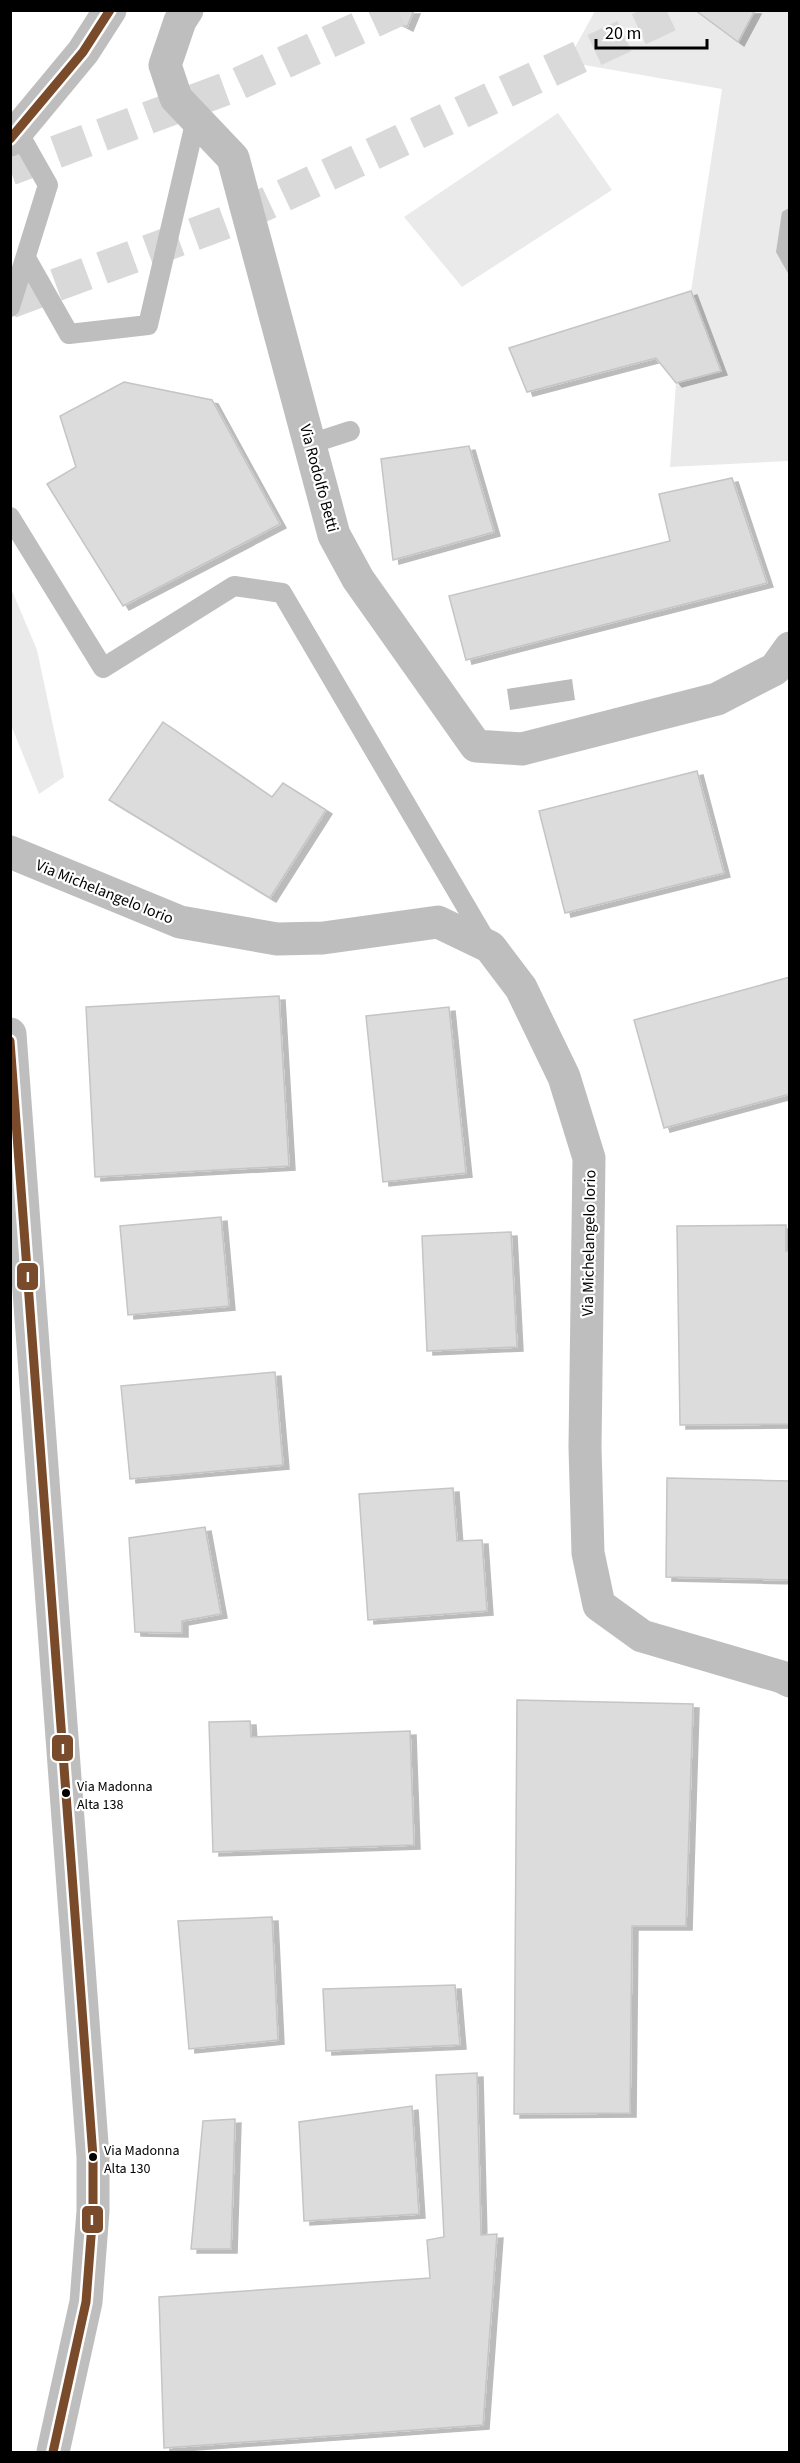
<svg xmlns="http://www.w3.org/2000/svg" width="800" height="2463" font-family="'Source Sans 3',sans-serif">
<defs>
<filter id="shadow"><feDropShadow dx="6" dy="4" stdDeviation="0" flood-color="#0004"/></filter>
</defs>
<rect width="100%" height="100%" fill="#fff"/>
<g fill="#eaeaea">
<polygon points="595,11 789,11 789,461 670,467 676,383 721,370 691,291 722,89 567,62"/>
<polygon points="558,113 612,190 462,287 404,217"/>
<polygon points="10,586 37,650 64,777 39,794 11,725"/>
</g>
<g fill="#bcbcbc">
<polygon points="789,208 790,275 789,275 776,252 782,212"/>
<polygon points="572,679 575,700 510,710 507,689"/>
</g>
<g fill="#dcdcdc" stroke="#c5c5c5" stroke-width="1.5" filter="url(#shadow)">
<polygon points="373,10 414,10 407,27"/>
<polygon points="695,10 755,10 738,42"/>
<polygon points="691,291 721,371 676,383 656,358 527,392 509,348"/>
<polygon points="124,382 212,400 280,524 123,606 47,484 76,467 60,416"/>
<polygon points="469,446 494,532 393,560 381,459"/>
<polygon points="732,478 767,583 466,660 449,596 670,541 659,494"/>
<polygon points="163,722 272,797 283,783 326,810 270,898 109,800"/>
<polygon points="697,771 724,873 565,913 539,811"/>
<polygon points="790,977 790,1094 664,1128 634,1020"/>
<polygon points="279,996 289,1166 95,1177 86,1007"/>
<polygon points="449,1007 466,1173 383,1182 366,1016"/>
<polygon points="221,1217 229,1306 128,1315 120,1226"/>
<polygon points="786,1225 786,1251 790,1251 789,1424 680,1425 677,1226"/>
<polygon points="511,1232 517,1347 427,1351 422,1236"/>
<polygon points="275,1372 283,1465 130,1479 121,1386"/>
<polygon points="667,1478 790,1481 790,1580 666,1577"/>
<polygon points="453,1488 457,1541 482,1540 487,1611 368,1620 359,1494"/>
<polygon points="205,1527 221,1614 182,1621 182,1633 135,1632 129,1538"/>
<polygon points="517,1700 693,1704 686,1926 632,1926 630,2113 514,2114"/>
<polygon points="250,1721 251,1737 410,1731 414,1845 213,1852 209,1722"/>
<polygon points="272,1917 278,2040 189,2049 178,1921"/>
<polygon points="455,1985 460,2045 326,2051 323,1989"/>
<polygon points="477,2073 481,2235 497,2234 483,2425 164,2448 159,2297 430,2278 427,2240 444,2237 436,2075"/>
<polygon points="412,2106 419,2214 304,2221 299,2122"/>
<polygon points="235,2119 231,2249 191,2249 203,2121"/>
</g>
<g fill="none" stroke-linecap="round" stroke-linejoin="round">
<g stroke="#d9d9d9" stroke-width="33" stroke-dasharray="33 16" stroke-linecap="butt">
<polyline points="10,169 231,87 398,10"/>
<polyline points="10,302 227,222 680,10"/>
</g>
<g stroke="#bebebe" stroke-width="20">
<polyline points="26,258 69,334 148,325 196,119"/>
<polyline points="10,307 48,185 18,132"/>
<polyline points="310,444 350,431"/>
<polyline points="10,517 103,668 234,586 282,593 488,944"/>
</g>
<g stroke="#bebebe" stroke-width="33">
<polyline points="187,10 180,21 165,65 176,98 233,158 334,535 358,579 476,746 522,749 717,699 775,669 790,648"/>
<polyline points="10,852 180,922 277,939 323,938 438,922 490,947 521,988 564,1077 589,1158 585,1447 588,1553 599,1605 642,1636 782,1677 790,1681"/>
<polyline points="10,1034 93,2157 93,2211 86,2302 53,2452"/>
</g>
<polyline stroke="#bebebe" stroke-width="33" points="10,140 83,52 110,10"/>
<g stroke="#fff" stroke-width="14">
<g id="bus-1">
<polyline points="10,139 83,52 110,10"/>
<polyline points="10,1041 93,2157 93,2211 86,2302 53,2452"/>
</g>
</g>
<use href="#bus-1" stroke="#7a4b2a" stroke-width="9"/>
</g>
<g fill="#000" stroke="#fff" stroke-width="2">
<circle cx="66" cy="1793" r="5"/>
<circle cx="93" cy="2157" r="5"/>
</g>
<g text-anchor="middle" stroke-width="4.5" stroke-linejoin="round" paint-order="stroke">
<g font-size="14" fill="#000" stroke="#fff" text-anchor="start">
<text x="77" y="1791">Via Madonna<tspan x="77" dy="18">Alta 138</tspan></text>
<text x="104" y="2155">Via Madonna<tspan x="104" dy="18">Alta 130</tspan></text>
</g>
<g font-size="16" fill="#000" stroke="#fff">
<text transform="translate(320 478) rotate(75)" y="6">Via Rodolfo Betti</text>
<text transform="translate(105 891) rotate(22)" y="6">Via Michelangelo Iorio</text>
<text transform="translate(588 1243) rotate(-89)" y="6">Via Michelangelo Iorio</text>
</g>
</g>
<g stroke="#fff" stroke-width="2">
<rect x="16" y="1262" width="23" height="29" rx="6" fill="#7a4b2a"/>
<rect x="51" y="1734" width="23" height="28" rx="6" fill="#7a4b2a"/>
<rect x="81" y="2205" width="23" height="29" rx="6" fill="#7a4b2a"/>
</g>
<g font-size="16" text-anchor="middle" font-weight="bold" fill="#fff">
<text x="28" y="1282">I</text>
<text x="63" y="1754">I</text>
<text x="92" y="2225">I</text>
</g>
<rect width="800" height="2463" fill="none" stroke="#000000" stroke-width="24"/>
<path d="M596 39v9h111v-9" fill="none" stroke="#000000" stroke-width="3"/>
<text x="605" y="39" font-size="18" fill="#000000" stroke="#ffffff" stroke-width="4.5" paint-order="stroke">20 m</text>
</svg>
